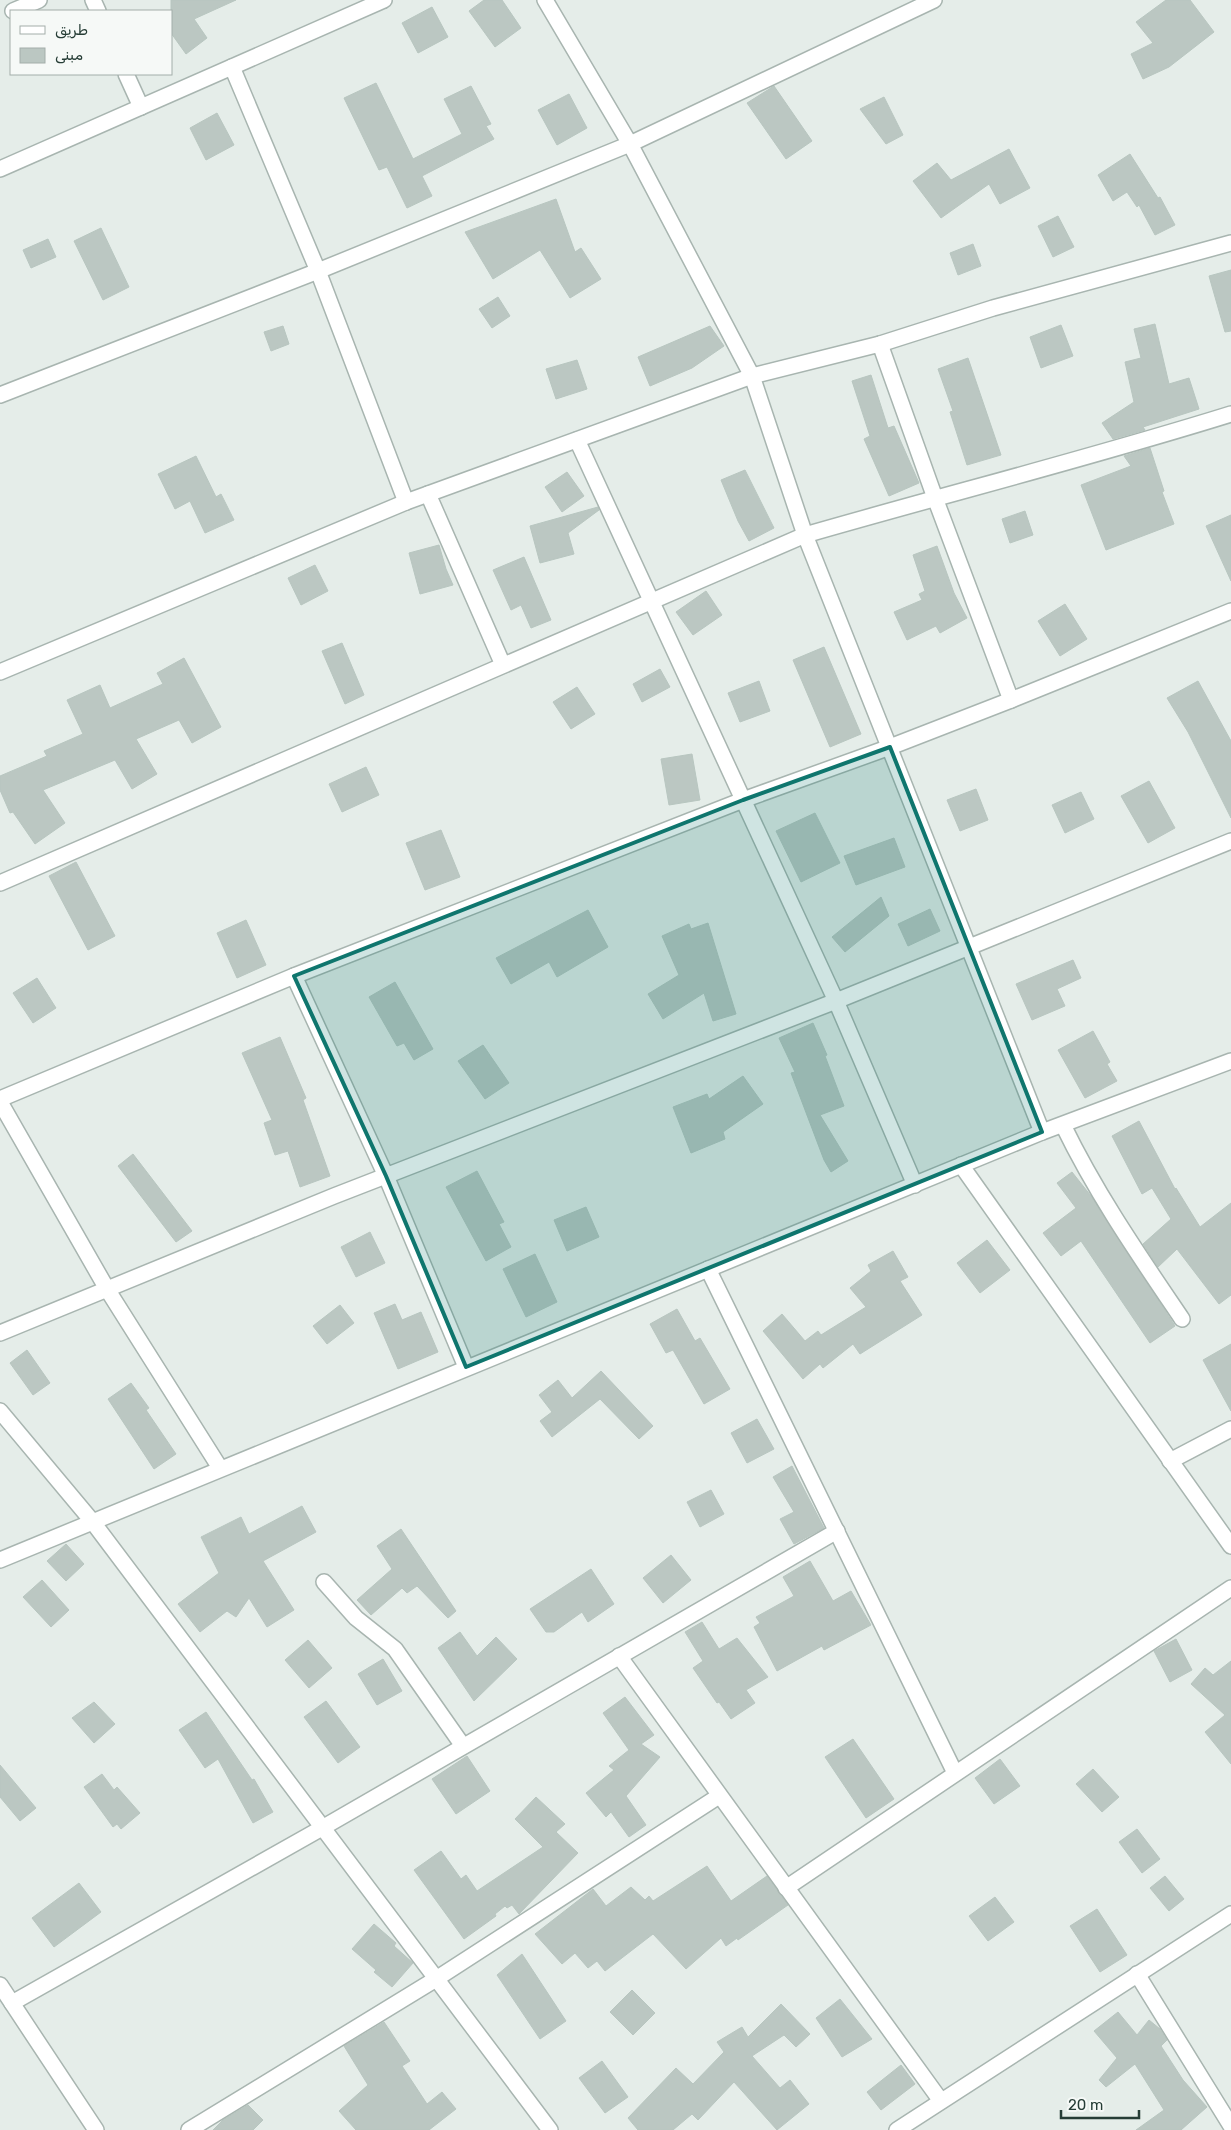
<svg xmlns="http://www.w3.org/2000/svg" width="1231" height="2130" font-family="Rubik,'Noto Naskh Arabic',sans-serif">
<rect width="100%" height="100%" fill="#e5ede9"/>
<g fill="#bbc7c2" stroke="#b8c6c0">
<polygon points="171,0 236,0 194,19 207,38 186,54 171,33"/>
<polygon points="484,0 502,0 521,28 495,47 469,11"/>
<polygon points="1166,0 1190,0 1214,32 1169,67 1143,79 1131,54 1153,43 1136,22"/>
<polygon points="432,7 448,37 418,53 402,23"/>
<polygon points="376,83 413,159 462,134 444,99 471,86 491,124 486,126 494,139 422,176 432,196 407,208 387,167 379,170 344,98"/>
<polygon points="774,86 812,141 786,159 747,103"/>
<polygon points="569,94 587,128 557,145 538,110"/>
<polygon points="884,97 903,135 886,144 860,109"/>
<polygon points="217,113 234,145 206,160 190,128"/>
<polygon points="1009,149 1030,188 1000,204 989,184 941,218 913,181 937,163 951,180"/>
<polygon points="1130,154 1158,198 1160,197 1175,225 1155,235 1139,205 1137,207 1127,192 1113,201 1098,175"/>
<polygon points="556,199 575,252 581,248 601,279 570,298 540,250 493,279 465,232"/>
<polygon points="1058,216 1074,247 1053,257 1038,226"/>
<polygon points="101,228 129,287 103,300 74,241"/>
<polygon points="48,239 56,257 31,268 23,250"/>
<polygon points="973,244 981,266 958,275 950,253"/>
<polygon points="1231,270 1231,331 1225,332 1209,276"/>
<polygon points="498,297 510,316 492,328 479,309"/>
<polygon points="1155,324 1169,384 1189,378 1199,409 1143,427 1145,430 1113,439 1102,423 1134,402 1125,362 1141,358 1134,329"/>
<polygon points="1061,325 1073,356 1041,368 1030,337"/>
<polygon points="283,326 289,344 271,351 264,332"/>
<polygon points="710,326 724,346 692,368 650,386 638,357"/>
<polygon points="968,358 1001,455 967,465 950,412 953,411 938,369"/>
<polygon points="577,360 587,389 556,399 546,369"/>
<polygon points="871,375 888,428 894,426 919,483 889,496 864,439 870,436 852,381"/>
<polygon points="1150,448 1164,491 1162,492 1174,524 1106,550 1081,485 1131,466 1124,456"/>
<polygon points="196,456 216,497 221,494 234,520 205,533 190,501 175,509 158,474"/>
<polygon points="745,470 774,528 749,541 738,521 721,480"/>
<polygon points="567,472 584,496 562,512 545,487"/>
<polygon points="598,507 599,510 568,533 574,554 540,563 530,526"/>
<polygon points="1025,511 1033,535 1010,543 1002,519"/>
<polygon points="1231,515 1231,581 1206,526"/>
<polygon points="439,545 446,569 453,585 420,594 409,553"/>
<polygon points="937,546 954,593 967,618 940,633 936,626 907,640 894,612 922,600 919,594 925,591 913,555"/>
<polygon points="524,557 551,620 531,628 521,605 511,610 493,570"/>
<polygon points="315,565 328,591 301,605 288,578"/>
<polygon points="706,591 722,615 693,635 676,612"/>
<polygon points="1065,604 1087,639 1060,656 1038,621"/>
<polygon points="342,643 364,695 345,704 322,651"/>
<polygon points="824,647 861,734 830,747 793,660"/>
<polygon points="184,658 221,727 192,743 179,720 136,739 157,774 132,789 115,760 43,790 65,823 35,844 13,812 10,813 0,790 0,776 47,756 44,751 83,734 67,700 100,685 110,708 163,684 157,673"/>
<polygon points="660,669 670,687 642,702 633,684"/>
<polygon points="759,681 770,711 740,722 728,693"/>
<polygon points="1198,681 1231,741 1231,818 1188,732 1167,698"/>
<polygon points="577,687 595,714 571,729 553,702"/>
<polygon points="692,754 700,800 669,805 661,759"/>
<polygon points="366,767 379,795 342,812 329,784"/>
<polygon points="1149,781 1175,828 1148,843 1121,796"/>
<polygon points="976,789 988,820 960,831 947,800"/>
<polygon points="1081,792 1094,819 1065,833 1052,805"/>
<polygon points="815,813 840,863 801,882 776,831"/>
<polygon points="441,830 460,877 425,890 406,843"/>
<polygon points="894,838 905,867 856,885 844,856"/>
<polygon points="76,862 115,936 88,950 49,876"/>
<polygon points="881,897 889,916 845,952 832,937"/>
<polygon points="930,909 940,931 908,946 898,924"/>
<polygon points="588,910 608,947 557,977 549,962 511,984 496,958"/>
<polygon points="246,920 266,965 237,978 217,933"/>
<polygon points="708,923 736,1014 713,1021 704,993 663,1019 648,994 679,975 662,936 689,924 691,929"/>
<polygon points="1073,960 1081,978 1057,989 1065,1006 1032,1020 1016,984"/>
<polygon points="37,978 56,1008 33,1023 13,993"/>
<polygon points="395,982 433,1049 414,1060 404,1043 397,1046 369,997"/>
<polygon points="813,1023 827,1055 825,1056 844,1106 820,1115 848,1161 831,1172 824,1160 791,1073 795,1072 779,1038"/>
<polygon points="1093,1031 1110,1062 1107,1064 1117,1081 1085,1098 1058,1050"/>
<polygon points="280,1037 306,1098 303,1100 330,1176 300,1187 288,1151 275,1155 264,1123 272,1120 242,1053"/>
<polygon points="483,1045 509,1083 485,1099 458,1061"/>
<polygon points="743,1076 763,1104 723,1132 725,1139 691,1153 673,1107 707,1094 709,1099"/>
<polygon points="1139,1121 1175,1189 1176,1188 1200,1227 1231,1203 1231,1295 1219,1304 1177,1249 1158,1267 1143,1244 1171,1219 1152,1188 1142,1194 1112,1136"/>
<polygon points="133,1154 192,1231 176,1242 118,1166"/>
<polygon points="477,1171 504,1222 499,1224 511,1247 486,1261 446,1187"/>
<polygon points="1072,1172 1091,1196 1175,1326 1150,1343 1081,1241 1061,1256 1043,1233 1076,1208 1057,1183"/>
<polygon points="586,1207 599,1237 567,1251 554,1220"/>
<polygon points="370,1232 385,1263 356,1277 341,1247"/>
<polygon points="987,1240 1010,1270 980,1293 957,1263"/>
<polygon points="893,1251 908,1277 900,1281 922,1315 860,1354 853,1344 823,1368 820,1364 803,1379 763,1331 782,1314 805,1341 818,1331 821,1335 866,1307 850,1288 871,1271 868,1265"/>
<polygon points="535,1254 557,1302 526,1317 503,1269"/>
<polygon points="395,1304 402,1320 421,1312 438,1352 398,1369 374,1313"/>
<polygon points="340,1305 354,1323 327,1344 313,1326"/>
<polygon points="677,1309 695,1341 700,1338 730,1389 704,1404 673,1350 666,1353 650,1324"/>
<polygon points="1231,1344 1231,1411 1203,1360"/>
<polygon points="27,1350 50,1383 33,1395 10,1363"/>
<polygon points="601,1371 653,1426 639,1439 600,1399 552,1437 540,1421 552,1412 539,1395 558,1380 572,1398"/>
<polygon points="131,1383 149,1408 146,1410 176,1454 154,1469 108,1399"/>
<polygon points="757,1419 774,1449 747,1463 731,1433"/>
<polygon points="792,1466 824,1528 794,1544 780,1519 794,1512 773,1477"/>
<polygon points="711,1490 724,1514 700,1527 687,1502"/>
<polygon points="302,1506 316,1532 263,1561 294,1610 267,1627 249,1598 236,1617 227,1611 200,1632 178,1604 219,1573 201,1537 241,1517 249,1534"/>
<polygon points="401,1529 456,1611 448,1618 417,1586 407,1593 402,1588 371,1615 357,1600 392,1569 377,1546"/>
<polygon points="66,1544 84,1564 66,1581 47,1561"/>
<polygon points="671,1555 691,1580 663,1603 643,1578"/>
<polygon points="810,1561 833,1601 851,1591 871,1625 824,1650 822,1646 777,1671 754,1627 760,1623 756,1617 794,1596 783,1577"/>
<polygon points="591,1569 614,1604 588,1622 582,1612 554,1632 546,1632 530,1609"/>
<polygon points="42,1580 69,1610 51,1627 23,1597"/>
<polygon points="702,1622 719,1649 737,1638 768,1677 746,1690 755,1703 731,1719 719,1702 717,1703 693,1668 703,1661 685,1632"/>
<polygon points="460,1632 477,1656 496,1637 517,1659 474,1701 438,1648"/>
<polygon points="1176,1639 1192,1670 1170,1682 1154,1651"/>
<polygon points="308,1640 332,1668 309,1688 285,1660"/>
<polygon points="383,1659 402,1691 377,1705 358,1674"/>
<polygon points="1231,1661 1231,1764 1205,1732 1225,1715 1191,1684 1205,1668 1213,1675"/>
<polygon points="625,1697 654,1735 641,1744 660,1757 626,1796 646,1825 629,1837 611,1812 606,1817 586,1793 614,1770 609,1766 629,1750 603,1713"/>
<polygon points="326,1701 360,1747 338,1763 304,1717"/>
<polygon points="94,1702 115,1724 94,1743 72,1718"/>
<polygon points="206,1712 252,1780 254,1779 273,1812 253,1823 218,1759 205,1768 179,1730"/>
<polygon points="853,1739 894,1799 866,1818 825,1757"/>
<polygon points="467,1756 490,1791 456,1814 432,1779"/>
<polygon points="1000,1759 1020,1786 994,1804 975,1778"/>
<polygon points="0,1765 36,1808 20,1821 0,1797"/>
<polygon points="1093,1769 1119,1797 1102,1812 1076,1784"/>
<polygon points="102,1774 114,1790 117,1787 140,1813 121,1829 117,1824 113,1827 84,1787"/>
<polygon points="536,1797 565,1824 556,1832 578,1853 519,1914 512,1905 507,1908 505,1906 495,1914 496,1916 464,1939 414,1870 441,1851 461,1879 466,1875 477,1891 543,1847 515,1819"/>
<polygon points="1137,1829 1160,1859 1142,1873 1119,1842"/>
<polygon points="707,1866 731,1901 767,1876 788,1905 738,1940 737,1938 726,1946 721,1938 686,1969 653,1934 605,1971 597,1961 588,1968 575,1953 562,1964 535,1934 593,1889 606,1906 631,1887 645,1900 649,1896 653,1901"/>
<polygon points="1165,1876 1184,1899 1169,1911 1150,1888"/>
<polygon points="79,1883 101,1912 54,1947 32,1918"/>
<polygon points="995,1897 1014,1922 988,1941 969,1916"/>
<polygon points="1097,1909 1127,1955 1100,1972 1070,1926"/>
<polygon points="374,1924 396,1943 394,1946 413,1963 392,1987 374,1972 376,1970 352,1949"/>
<polygon points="522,1954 566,2021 540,2039 497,1975"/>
<polygon points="632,1990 655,2013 633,2035 610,2012"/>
<polygon points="840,1999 872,2039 842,2057 816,2018"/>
<polygon points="781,2004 810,2034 796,2047 784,2035 752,2056 780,2088 790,2080 809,2104 777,2130 734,2082 698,2120 692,2114 673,2130 638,2130 628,2118 676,2068 693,2084 724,2052 717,2042 742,2027 748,2037"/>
<polygon points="1118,2012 1137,2035 1149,2020 1160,2029 1167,2040 1161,2046 1183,2080 1207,2107 1181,2130 1136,2130 1164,2110 1135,2064 1106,2087 1099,2080 1117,2058 1094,2031"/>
<polygon points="384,2022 410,2061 402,2066 427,2104 442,2092 456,2109 429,2130 356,2130 339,2111 368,2085 344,2046"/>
<polygon points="602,2061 628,2097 605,2113 579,2078"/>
<polygon points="901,2065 915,2084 881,2110 867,2092"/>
<polygon points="248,2105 263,2120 253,2130 213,2130 223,2120"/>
</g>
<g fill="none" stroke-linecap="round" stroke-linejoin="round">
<g stroke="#a8b5b0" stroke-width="18">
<g id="minor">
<polyline points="93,0 98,11"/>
<polyline points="545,0 630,144 752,376 805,535 1042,1132"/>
<polyline points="13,11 39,0"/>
<polyline points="232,67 318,271 406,502"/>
<polyline points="126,74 141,107"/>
<polyline points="0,169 384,0"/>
<polyline points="880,344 935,498 1011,700"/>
<polyline points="0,395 318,271 630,144 934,0"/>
<polyline points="577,440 836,1001 915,1185"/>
<polyline points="428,494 503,665"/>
<polyline points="0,672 406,502 752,376 880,344 993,308 1231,243"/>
<path d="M0,883L805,535C947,494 1090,458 1231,414"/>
<polyline points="294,976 386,1176 466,1367"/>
<polyline points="0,1099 294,976 743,800 890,747 1011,700 1231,611"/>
<polyline points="0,1102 107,1289 220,1468"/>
<path d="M1063,1125C1097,1195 1138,1254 1182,1319"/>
<polyline points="961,1165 1231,1546"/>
<polyline points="708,1269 955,1773"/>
<polyline points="0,1333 334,1196 836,1001 1231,841"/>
<polyline points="0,1411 92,1521 550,2130"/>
<polyline points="1170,1461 1231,1429"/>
<polyline points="0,1560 1042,1132 1231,1061"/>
<polyline points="324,1582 356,1618 395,1649 463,1746"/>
<polyline points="619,1656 941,2101"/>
<polyline points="786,1888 1231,1588"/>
<polyline points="1137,1974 1231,2126"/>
<polyline points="0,1985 96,2130"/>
<polyline points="12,2003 322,1828 837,1531"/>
<polyline points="189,2130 436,1979 719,1796"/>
<polyline points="897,2130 1231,1914"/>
</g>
</g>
<use href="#minor" stroke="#fff" stroke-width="15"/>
</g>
<path fill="#0f766e" fill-opacity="0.2" stroke="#0f766e" stroke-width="4" stroke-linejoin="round" d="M890,747L1042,1132L466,1367L386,1176L294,976L743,800Z"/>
<rect x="10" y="10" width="162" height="65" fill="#f6f9f7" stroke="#a3aeaa"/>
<rect x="20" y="26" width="25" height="8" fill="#ffffff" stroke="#a3aeaa"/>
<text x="55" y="35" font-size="15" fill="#263d36">طريق</text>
<rect x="20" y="48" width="25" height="15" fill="#bbc7c2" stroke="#a3aeaa"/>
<text x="55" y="60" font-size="15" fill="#263d36">مبنى</text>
<path d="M1061 2110v8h78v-8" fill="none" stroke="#263d36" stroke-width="2.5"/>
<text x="1068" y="2110" font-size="15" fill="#263d36" stroke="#f6f9f7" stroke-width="4" paint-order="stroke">20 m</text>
</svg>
